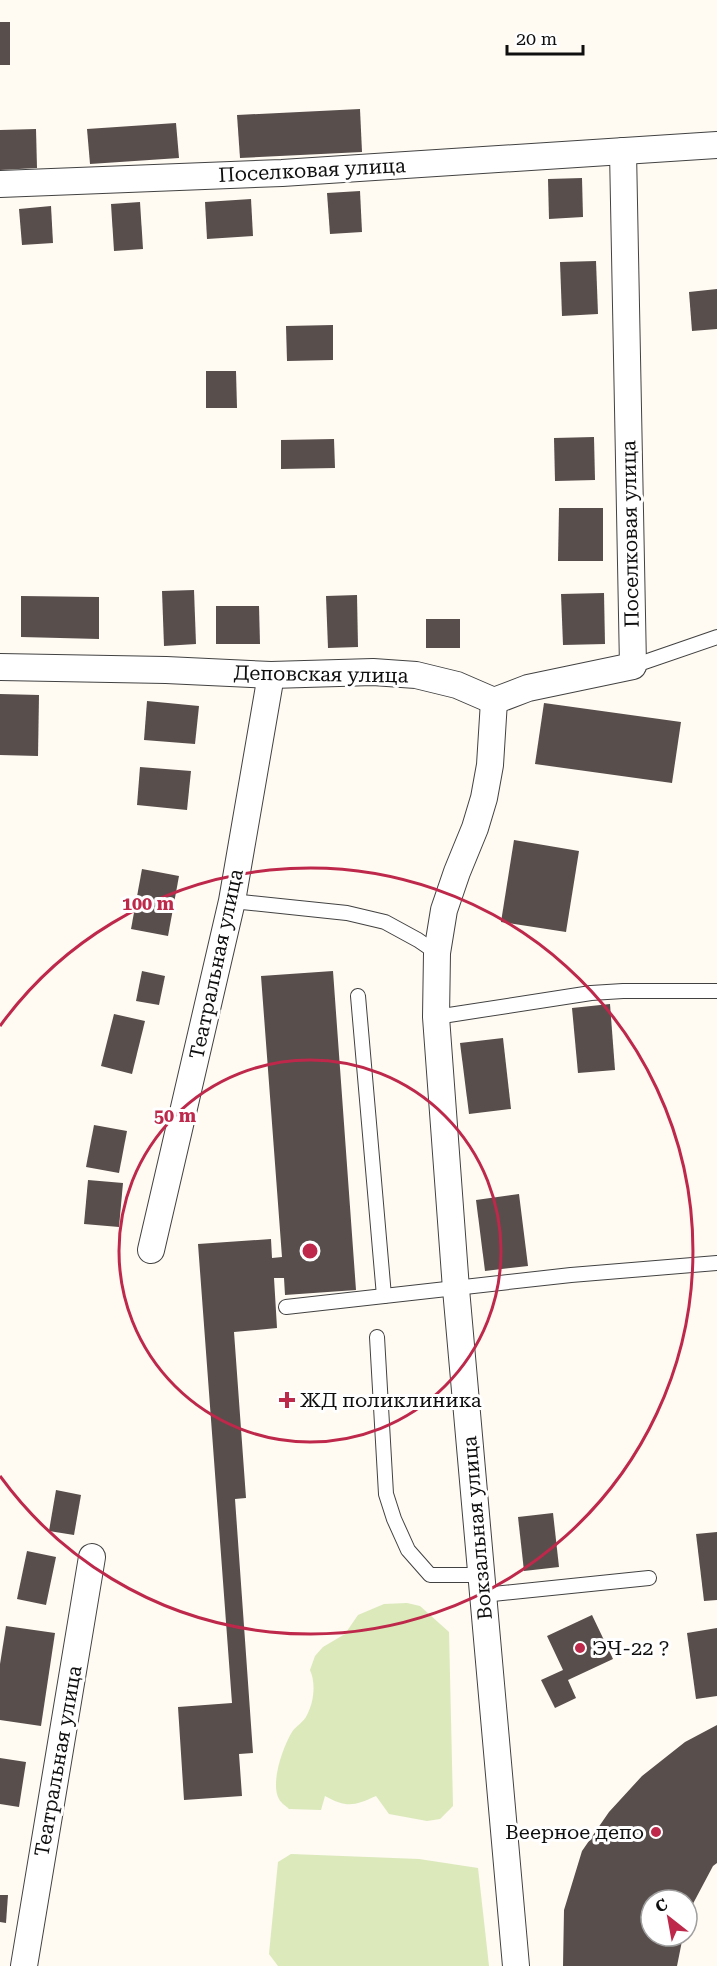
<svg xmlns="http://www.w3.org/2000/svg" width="717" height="1966" font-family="'Roboto Serif',serif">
<rect width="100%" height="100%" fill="#fffaf2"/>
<g fill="#dbe9bb">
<path d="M407,1603L420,1606L449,1632L453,1806L440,1819L427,1821L389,1814L376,1796C354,1806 347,1808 325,1796L321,1810L289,1809C286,1806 281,1803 279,1799C270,1783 283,1747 292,1732C296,1726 304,1722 307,1715C314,1702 316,1683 310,1670L315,1656L323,1647L345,1634L358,1615L384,1604Z"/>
<polygon points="291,1854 419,1859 478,1868 489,1966 278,1966 269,1954 278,1862"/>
</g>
<g fill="#584e4c">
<rect x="0" y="22" width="10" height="43"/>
<polygon points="360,109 362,152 240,158 237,115"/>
<polygon points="176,123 179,158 90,164 87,129"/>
<polygon points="36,129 37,168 0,170 0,130"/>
<polygon points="582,178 583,217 549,219 548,179"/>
<polygon points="360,191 362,232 330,234 327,193"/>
<polygon points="251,199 253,236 207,239 205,202"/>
<polygon points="140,202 143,249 114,251 111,204"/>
<polygon points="51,206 53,243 22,245 19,209"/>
<polygon points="596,261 598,314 562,316 560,262"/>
<polygon points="717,289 717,329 692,331 689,292"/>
<polygon points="333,325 333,360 287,361 286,326"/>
<polygon points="206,371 236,371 237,408 206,408"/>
<polygon points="594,437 595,480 555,481 554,438"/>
<polygon points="334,439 335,468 281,469 281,440"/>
<polygon points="559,508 603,508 603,561 558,561"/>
<polygon points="194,590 196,644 164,646 162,591"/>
<polygon points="604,593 605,644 563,645 561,594"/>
<polygon points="357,595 358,647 328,648 326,596"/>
<polygon points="21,596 99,597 99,639 21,637"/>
<polygon points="216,606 259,606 260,644 216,644"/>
<rect x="426" y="619" width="34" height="29"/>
<polygon points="0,694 39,695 38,756 0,755"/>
<polygon points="147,701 199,706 195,744 144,740"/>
<polygon points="544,703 681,722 672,783 535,764"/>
<polygon points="140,767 191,771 187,810 137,805"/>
<polygon points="514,840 579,851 566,932 501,922"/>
<polygon points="142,869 179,876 168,936 131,929"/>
<polygon points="142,971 165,976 159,1005 136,1001"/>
<polygon points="333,971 356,1290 285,1295 284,1278 274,1278 277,1328 234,1332 246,1498 235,1499 253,1753 239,1754 242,1796 184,1800 178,1707 232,1703 198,1244 271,1239 272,1258 282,1257 261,976"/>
<polygon points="610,1004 615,1070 578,1073 572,1008"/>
<polygon points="114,1014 145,1021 132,1074 101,1066"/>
<polygon points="503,1038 511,1109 469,1114 460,1043"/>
<polygon points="94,1125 127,1131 119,1173 86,1167"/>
<polygon points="88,1180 123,1183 119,1227 84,1224"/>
<polygon points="519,1194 528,1266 485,1271 476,1200"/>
<polygon points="56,1490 81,1495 74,1535 49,1531"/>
<polygon points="553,1513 559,1567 524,1571 518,1517"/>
<polygon points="717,1532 717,1600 704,1601 696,1534"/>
<polygon points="27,1551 56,1557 46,1605 17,1599"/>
<polygon points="592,1615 613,1659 568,1680 576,1698 555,1708 541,1680 563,1670 547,1636"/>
<polygon points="6,1626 55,1633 41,1726 0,1720 0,1664"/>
<polygon points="717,1628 717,1696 696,1699 687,1633"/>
<polygon points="717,1725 717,1863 713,1866 687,1915 687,1900 651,1900 651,1936 683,1936 677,1966 563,1966 564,1910 582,1851 609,1812 642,1776 685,1742"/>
<polygon points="0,1758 26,1762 19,1807 0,1804"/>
<polygon points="0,1895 8,1895 6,1923 0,1922"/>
</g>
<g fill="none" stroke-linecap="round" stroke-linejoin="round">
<g stroke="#424242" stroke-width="16">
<g id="lane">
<polyline points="633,666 717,637"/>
<polyline points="232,901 347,913 385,922 418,940 437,953"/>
<polyline points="358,996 384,1296"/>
<polyline points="436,1017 591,993 623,991 717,991"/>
<polyline points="286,1307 571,1275 717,1263"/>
<polyline points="377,1337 386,1494 394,1519 408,1550 430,1575 481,1575"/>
<polyline points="483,1595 649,1578"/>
</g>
</g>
<g stroke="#424242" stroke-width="28">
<g id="street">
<polyline points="0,184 282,173 717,145"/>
<polyline points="0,667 166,670 271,675 373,672 416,675 457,685 494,701 528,688 633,666 623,151"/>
<polyline points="494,701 490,765 484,798 475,828 457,872 444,910 437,953 436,1017 456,1289 516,1966"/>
<polyline points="151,1250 232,901 271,675"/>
<polyline points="24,1966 92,1557"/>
</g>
</g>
<use href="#lane" stroke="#fff" stroke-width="14"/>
<use href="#street" stroke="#fff" stroke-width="26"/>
</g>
<g fill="none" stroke="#be284a" stroke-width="3">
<circle cx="310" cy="1251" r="191"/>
<path d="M0 1026A383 383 0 1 1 0 1476"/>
</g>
<g fill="#be284a" stroke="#fff" stroke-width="2">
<path d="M284 1391h6v6h6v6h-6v6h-6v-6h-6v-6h6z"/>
<circle cx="580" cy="1648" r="6"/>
<circle cx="656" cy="1832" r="6"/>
</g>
<g text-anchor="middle" stroke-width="6" stroke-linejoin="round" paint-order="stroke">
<g font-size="20" fill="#0f0f0f" stroke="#fff">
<text transform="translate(312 170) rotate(-3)" y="7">Поселковая улица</text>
<text transform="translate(630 534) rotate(-91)" y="7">Поселковая улица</text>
<text transform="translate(321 674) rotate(1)" y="7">Деповская улица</text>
<text transform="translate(216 964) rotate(-78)" y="7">Театральная улица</text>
<text transform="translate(477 1528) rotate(-95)" y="7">Вокзальная улица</text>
<text transform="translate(58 1761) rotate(-80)" y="7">Театральная улица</text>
</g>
<g font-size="20" fill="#0f0f0f" stroke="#fff" text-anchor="start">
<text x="300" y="1407">ЖД поликлиника</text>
<text x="592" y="1655">ЭЧ-22 ?</text>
<text x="644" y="1839" text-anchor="end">Веерное депо</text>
</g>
</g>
<circle cx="310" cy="1251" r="9" fill="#be284a" stroke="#fff" stroke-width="3"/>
<g font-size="18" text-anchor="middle" font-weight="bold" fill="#be284a" stroke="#fff" stroke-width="6" stroke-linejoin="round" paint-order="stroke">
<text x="148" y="910">100 m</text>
<text x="175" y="1122">50 m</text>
</g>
<g transform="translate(669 1918) rotate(329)"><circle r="28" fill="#ffffff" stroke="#9f9f9f" stroke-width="1.5"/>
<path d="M0-4.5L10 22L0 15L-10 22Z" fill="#be284a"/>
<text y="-9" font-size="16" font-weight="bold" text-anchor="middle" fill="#0f0f0f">С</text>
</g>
<path d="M507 45v9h76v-9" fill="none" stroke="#0f0f0f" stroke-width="3"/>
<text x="516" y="45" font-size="18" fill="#0f0f0f" stroke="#ffffff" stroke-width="4.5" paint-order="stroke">20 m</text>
</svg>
